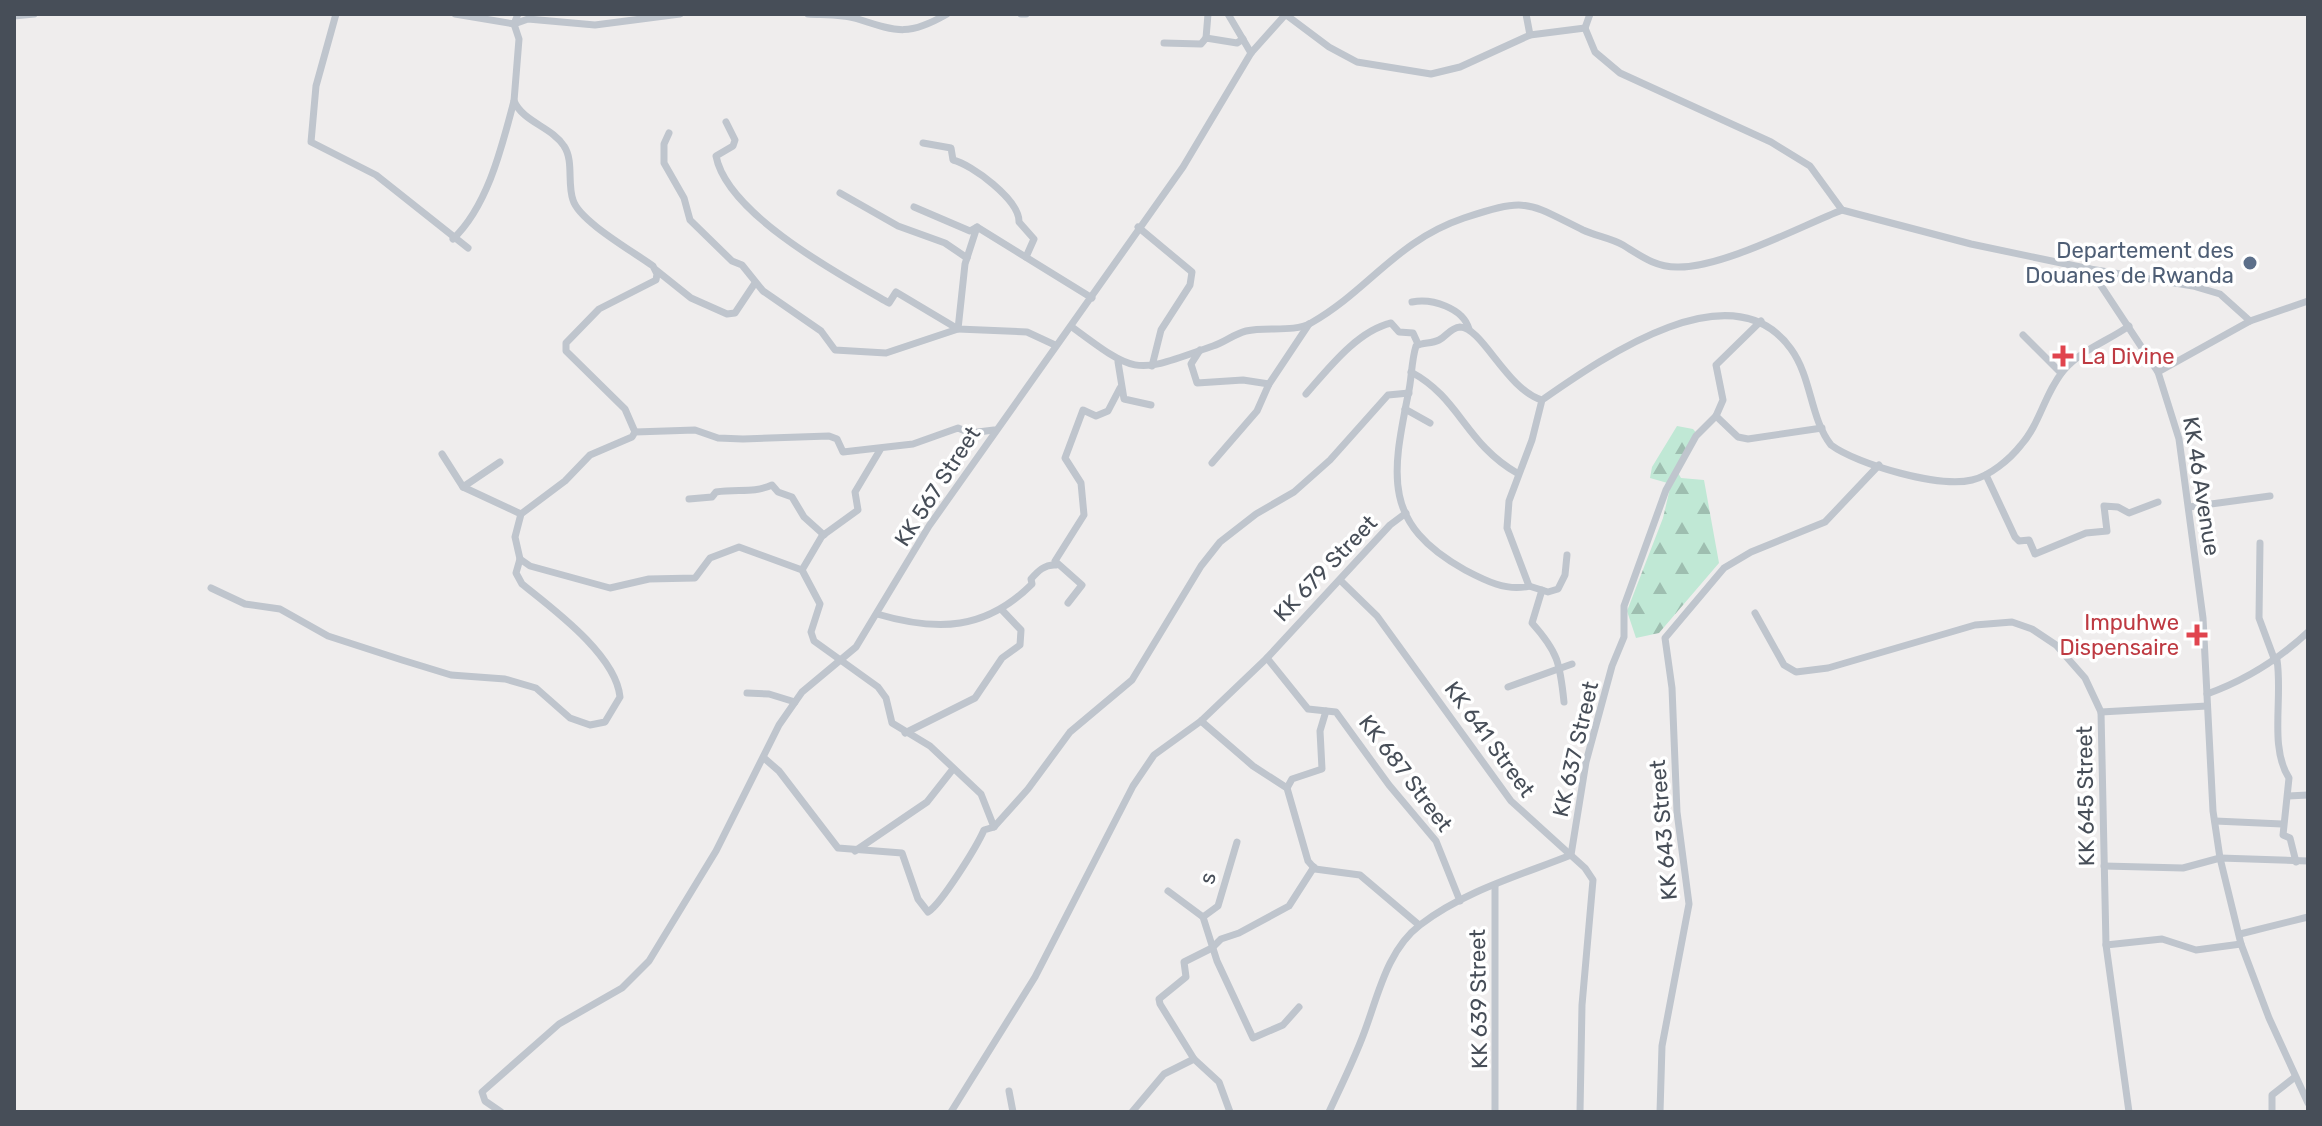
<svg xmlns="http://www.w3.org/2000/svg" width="2322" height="1126" font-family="Rubik,sans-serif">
<defs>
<pattern id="forest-firs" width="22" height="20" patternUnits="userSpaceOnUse" patternTransform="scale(2)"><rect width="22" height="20" fill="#c0e8d5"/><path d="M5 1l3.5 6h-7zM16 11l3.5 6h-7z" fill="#9ebeb0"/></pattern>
</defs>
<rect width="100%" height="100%" fill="#efeded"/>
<polygon fill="url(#forest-firs)" points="1677,426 1693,429 1698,435 1677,471 1681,478 1704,480 1719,563 1659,633 1636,638 1627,611 1663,518 1671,484 1650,478 1652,467"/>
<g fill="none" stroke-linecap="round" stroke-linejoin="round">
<g stroke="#bfc5cd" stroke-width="7">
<polyline points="336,14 316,86 311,142 376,175 468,248"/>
<polyline points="455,14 514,24 528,19 595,25 680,14"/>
<path d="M518,14L514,24L519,39L514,101C523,122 552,127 564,146C574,161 567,183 573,200C579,221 634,252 653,266L657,274L656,280L599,309L566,343V351L625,409L635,432"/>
<path d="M808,14C824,15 843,14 858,19C898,32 909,36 947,14"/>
<polyline points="1021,14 1026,14"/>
<polyline points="1228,14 1251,53"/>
<polyline points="1285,14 1329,47 1357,62 1431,74 1460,67 1530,35 1585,28"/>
<polyline points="1526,14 1530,35"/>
<polyline points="14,16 34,14"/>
<polyline points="1585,28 1595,52 1620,73 1771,142 1810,166 1842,210 1971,244 2090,269 2158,372 2179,439 2203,618 2213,811 2220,858 2241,944 2269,1018 2308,1103"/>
<polyline points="1585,28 1590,14"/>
<polyline points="1206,38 1208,14"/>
<polyline points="1164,43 1201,44 1206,38 1237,43 1243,39"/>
<path d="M726,122L735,140L733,146L716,156C727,214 840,275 889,303L896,292L958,329L1027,332L1055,345"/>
<polyline points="669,133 664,144 664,163 684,198 690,220 732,261 742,265 763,291 821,331 835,350 886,353 958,329 965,264 977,227 1092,298"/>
<path d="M923,143L951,148L953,160C971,164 1020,200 1019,222L1034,239L1026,257"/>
<polyline points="840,193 898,226 945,243 967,258"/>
<polyline points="914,207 970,231 977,227"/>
<polyline points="1138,227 1192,272 1190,285 1161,330 1152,366"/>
<path d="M453,239C488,206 502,146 514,101"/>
<polyline points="2090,269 2193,286 2220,294 2250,321"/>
<polyline points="656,270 691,298 727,314 735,313 755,283"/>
<path d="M1412,302C1432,298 1463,308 1469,329"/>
<path d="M1072,327C1139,377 1135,373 1213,346C1225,342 1234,334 1246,331C1267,326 1293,333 1311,323C1369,290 1396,241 1464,218C1528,197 1526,202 1583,230C1596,236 1611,238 1623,245C1641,256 1655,267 1677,267C1722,268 1799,227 1842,210"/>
<polyline points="2023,335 2061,373"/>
<polyline points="1200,350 1191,364 1197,383 1243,380 1269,384"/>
<polyline points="1118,362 1124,399 1151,405"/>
<path d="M1411,372C1460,398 1465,443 1517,473"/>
<polyline points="2158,372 2250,321 2308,301"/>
<path d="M1306,394C1328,369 1357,331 1391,323L1399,332L1413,333L1418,344"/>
<path d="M1542,400L1532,440L1509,501L1507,528L1529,586C1507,592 1484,580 1465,570C1382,524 1392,475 1408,395C1412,379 1411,362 1416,346C1423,342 1431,344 1439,340C1447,336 1450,328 1460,327C1482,327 1507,390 1542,400C1601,359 1732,266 1791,349C1812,378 1810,418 1831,445C1858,465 1940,488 1972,480C1990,476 2010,459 2021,445C2040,424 2045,392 2064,370C2081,350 2108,341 2129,326"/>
<polyline points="1405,409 1430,423"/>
<polyline points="1716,416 1738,437 1748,439 1822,428"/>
<polyline points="442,454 463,487 521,514"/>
<polyline points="1212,463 1257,411 1269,384 1309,324"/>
<polyline points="1986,475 2015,537 2019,541 2029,540 2035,554 2086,533 2107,531 2104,506 2118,507 2129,513 2158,502"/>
<polyline points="463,487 500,462"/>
<path d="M689,499L712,497L716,492C737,488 752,494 772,485L778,492L792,497L804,517L824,535"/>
<polyline points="2189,507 2270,496"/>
<polyline points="2260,543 2259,618 2275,661"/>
<polyline points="802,570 822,536 858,510 855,492 880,450"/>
<polyline points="1340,580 1377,616 1511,801 1585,868 1593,880 1582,1005 1580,1112"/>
<polyline points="1529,586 1548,592 1558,589 1565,575 1567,555"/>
<path d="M211,588L245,604L280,609L328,636L402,660L451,675L505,679L536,688L570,718L590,725L605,722L620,697C616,655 553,609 522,584L516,573L520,559"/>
<path d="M1542,590L1532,623C1558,652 1560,663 1564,702"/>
<polyline points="1068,603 1082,585 1055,561 1084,515 1081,483 1065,458 1083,410 1096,416 1108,411 1120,388"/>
<polyline points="1755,613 1784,665 1796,672 1828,668 1975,625 2012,622 2032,629 2056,645 2085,678 2101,712 2106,945 2129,1112"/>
<path d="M877,614C938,632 986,630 1032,584L1031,579C1038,571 1045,564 1056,565"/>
<polyline points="1267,658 1308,709 1336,712 1389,785 1436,841 1460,901"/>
<path d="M2277,660C2283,698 2269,747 2289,778L2283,835L2290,838L2296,862"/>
<polyline points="1508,687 1572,664"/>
<polyline points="747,693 769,694 795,702"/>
<path d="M2207,694C2246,680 2277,661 2308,632"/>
<polyline points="2101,712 2207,706"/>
<polyline points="1201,721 1253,766 1287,788 1308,861 1315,869 1360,875 1419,925"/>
<polyline points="905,733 975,698 1002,658 1020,645 1021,630 1002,610"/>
<path d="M764,758L779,771L838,848L902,853L918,899L928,912C941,904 976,848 984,830L994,827L1028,789L1070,732L1132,680L1201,566L1220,542L1256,514L1294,492L1330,460L1388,395L1409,393"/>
<polyline points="1287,788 1292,779 1322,769 1320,731 1326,711"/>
<polyline points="2288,796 2308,795"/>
<polyline points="2215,821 2282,824"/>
<polyline points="994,827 981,794 930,746 892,723 886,698 878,687 814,641 811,632 820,604 802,570 739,547 710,558 695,578 649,579 610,588 530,566 520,559 515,537 521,514 565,481 590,455 632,437 635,432 695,430 718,438 743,439 829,436 837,439 843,452 913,444 958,428 970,433 994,430"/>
<polyline points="855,851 927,802 953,769"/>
<polyline points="2104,866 2183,868 2220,858 2308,861"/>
<polyline points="1495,885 1495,1112"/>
<polyline points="1168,891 1203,917 1217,961 1253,1038 1283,1025 1299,1007"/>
<polyline points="1203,917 1218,906 1237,842"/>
<polyline points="2240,934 2308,917"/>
<polyline points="2106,945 2162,939 2196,950 2241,944"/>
<polyline points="1194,1059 1219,1082 1230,1112"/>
<polyline points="1009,1091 1013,1112"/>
<polyline points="501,1112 485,1101 482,1092 559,1024 622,988 649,961 716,851 779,725 802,692 856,647 929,526 1183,167 1251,53 1286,14"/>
<polyline points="951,1112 1035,977 1133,786 1154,755 1201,721 1267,658 1390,525 1406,513"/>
<polyline points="1132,1112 1164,1074 1194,1059 1160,1004 1159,999 1186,977 1184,962 1212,948 1221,939 1239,933 1289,906 1314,867"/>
<path d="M1329,1112C1341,1086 1354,1060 1364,1033C1378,996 1387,950 1420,925C1464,891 1521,875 1571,855L1586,762L1612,666L1624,637V606L1666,490L1696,436L1716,416L1723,400L1716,365L1761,321"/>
<polyline points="1660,1112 1662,1046 1689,904 1677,812 1672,688 1665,638 1724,568 1751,552 1825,522 1879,465"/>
<polyline points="2272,1112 2272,1095 2295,1077"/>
</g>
</g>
<circle fill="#5c6f8a" stroke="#fff" stroke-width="3" cx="2250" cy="263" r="8"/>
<g fill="#e0444e" stroke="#fff" stroke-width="3">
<path d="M2059 344h8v8h8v8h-8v8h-8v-8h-8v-8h8z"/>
<path d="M2193 623h8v8h8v8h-8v8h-8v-8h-8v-8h8z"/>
</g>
<g text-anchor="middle" stroke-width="7" stroke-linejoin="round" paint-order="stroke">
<g font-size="22" fill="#4e5e75" stroke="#fff" text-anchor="end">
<text x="2234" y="258">Departement des<tspan x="2234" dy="25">Douanes de Rwanda</tspan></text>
</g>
<g font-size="22" fill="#be3a42" stroke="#fff" text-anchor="start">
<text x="2081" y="364">La Divine</text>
<text x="2179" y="630" text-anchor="end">Impuhwe<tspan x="2179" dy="25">Dispensaire</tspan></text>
</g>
<g font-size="22" fill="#474e58" stroke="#fff">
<text transform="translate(937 486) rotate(-57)" y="8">KK 567 Street</text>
<text transform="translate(2202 486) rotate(81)" y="8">KK 46 Avenue</text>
<text transform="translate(1325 568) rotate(-46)" y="8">KK 679 Street</text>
<text transform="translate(1490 739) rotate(54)" y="8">KK 641 Street</text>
<text transform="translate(1575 749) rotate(-77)" y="8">KK 637 Street</text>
<text transform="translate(1406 773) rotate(53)" y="8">KK 687 Street</text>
<text transform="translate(2085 796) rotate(-91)" y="8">KK 645 Street</text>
<text transform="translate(1663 830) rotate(-95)" y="8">KK 643 Street</text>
<text transform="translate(1207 878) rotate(-75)" y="8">s</text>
<text transform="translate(1478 999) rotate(-91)" y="8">KK 639 Street</text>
</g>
</g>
<rect width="2322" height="1126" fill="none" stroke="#474e58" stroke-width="32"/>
</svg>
